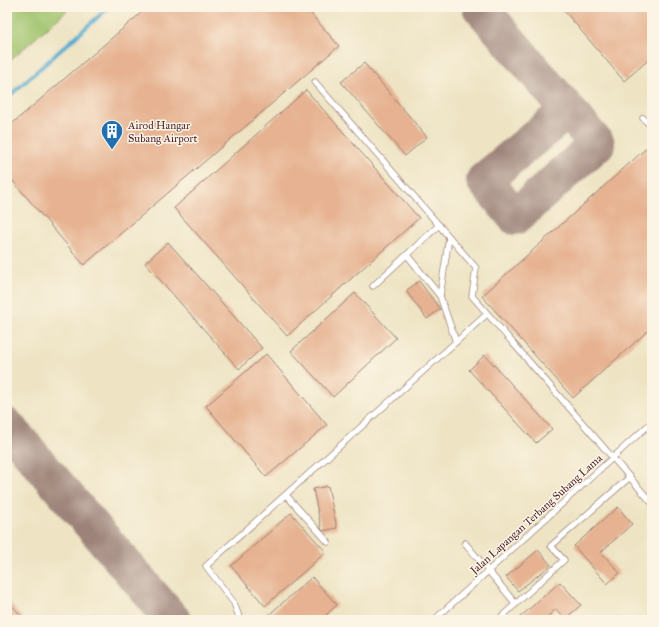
<svg xmlns="http://www.w3.org/2000/svg" width="659" height="627" font-family="'IM FELL Great Primer',serif">
<rect width="100%" height="100%" fill="#fcf5e5"/>
<filter id="ink" filterUnits="userSpaceOnUse"><feTurbulence type="fractalNoise" baseFrequency=".025" numOctaves="2"/><feDisplacementMap in="SourceGraphic" scale="8" xChannelSelector="R" yChannelSelector="G"/><feConvolveMatrix kernelMatrix="1 2 1 2 8 2 1 2 1" color-interpolation-filters="sRGB"/></filter>
<filter id="wash" filterUnits="userSpaceOnUse"><feTurbulence type="fractalNoise" baseFrequency=".012" numOctaves="4" result="noise"/><feDisplacementMap in="SourceGraphic" scale="16" xChannelSelector="R" yChannelSelector="G"/><feGaussianBlur stdDeviation="0.9" result="paint"/><feColorMatrix in="noise" values="0 0 0 0 0 0 0 0 0 0 0 0 0 0 0 0 0 1.4 0 .05"/><feComposite in="paint" operator="in"/></filter>
<g filter="url(#wash)">
<rect width="100%" height="100%" fill="#eee4c4"/>
<polygon fill="#a2c56f" stroke="#76724d" points="7,7 71,7 7,63"/>
<g fill="none" stroke-linecap="round" stroke-linejoin="round">
<polyline stroke="#51a8cd" stroke-width="4" points="7,98 109,7"/>
<g stroke="#9c8278" stroke-width="36">
<polyline points="480,7 597,144 515,217 484,180 568,110"/>
<polyline points="7,426 173,620"/>
</g>
</g>
<g id="blocks">
<g fill="#e6b291">
<polygon points="148,7 305,7 339,46 84,265 7,174 7,128"/>
<polygon points="561,7 652,7 652,57 624,81"/>
<polygon points="364,63 427,137 405,156 341,82"/>
<polygon points="306,90 419,218 287,336 174,208"/>
<polygon points="652,143 652,327 573,398 482,296"/>
<polygon points="168,242 262,348 239,369 145,263"/>
<polygon points="419,281 440,309 427,319 406,291"/>
<polygon points="355,293 396,338 333,397 291,351"/>
<polygon points="266,354 327,425 266,477 206,406"/>
<polygon points="485,355 552,429 536,443 469,370"/>
<polygon points="328,486 337,528 322,531 313,489"/>
<polygon points="618,507 632,524 601,552 620,573 607,584 574,546"/>
<polygon points="291,513 326,552 265,606 231,566"/>
<polygon points="538,550 551,565 518,591 506,577"/>
<polygon points="312,577 337,605 327,614 326,620 263,620"/>
<polygon points="560,582 581,605 565,619 556,609 544,620 521,620 519,618"/>
<polygon points="7,600 25,620 7,620"/>
</g>
</g>
</g>
<g filter="url(#ink)">
<use href="#blocks" fill-opacity="0" stroke="#9c8278" stroke-width="1"/>
<g fill="none" stroke-linecap="round" stroke-linejoin="round">
<g stroke="#9c8278" stroke-width="7">
<g id="service">
<polyline points="315,82 476,268 472,296 652,503"/>
<polyline points="643,118 652,127"/>
<polyline points="449,237 440,296 456,342"/>
<polyline points="407,255 440,296"/>
<polyline points="373,286 439,225"/>
<polyline points="286,495 328,542"/>
<polyline points="465,543 516,604"/>
<polyline points="240,620 234,603 206,566 487,314"/>
<polyline points="434,620 652,422"/>
<polyline points="498,620 564,560 551,546 630,477"/>
</g>
</g>
<use href="#service" stroke="#fff" stroke-width="5.5"/>
</g>
</g>
<defs>
<g id="building-pin" transform="scale(1.15)"><path d="M0 17L-7.5 6A9.5 9.5 0 1 1 7.5 6Z" fill="#1f6fb2" stroke="#fcf5e5"/><path d="M-4-6H4V6H1V3H-1V6H-4ZM-2.5-4.3h1.7v1.8h-1.7ZM.8-4.3h1.7v1.8H.8ZM-2.5-1h1.7V.8h-1.7ZM.8-1h1.7V.8H.8Z" fill="#fff"/></g>
</defs>
<g fill-rule="evenodd">
<use href="#building-pin" x="112" y="131"/>
</g>
<g text-anchor="middle" stroke-width="3" stroke-linejoin="round" paint-order="stroke">
<g font-size="11" fill="#4a1f2b" stroke="#fcf5e5" text-anchor="start">
<text x="128" y="129">Airod Hangar<tspan x="128" dy="13">Subang Airport</tspan></text>
</g>
<g font-size="11" fill="#4a1f2b" stroke="#fcf5e5">
<text transform="translate(536 514) rotate(-42)" y="4">Jalan Lapangan Terbang Subang Lama</text>
</g>
</g>
<rect width="659" height="627" fill="none" stroke="#fcf5e5" stroke-width="24"/>
</svg>
